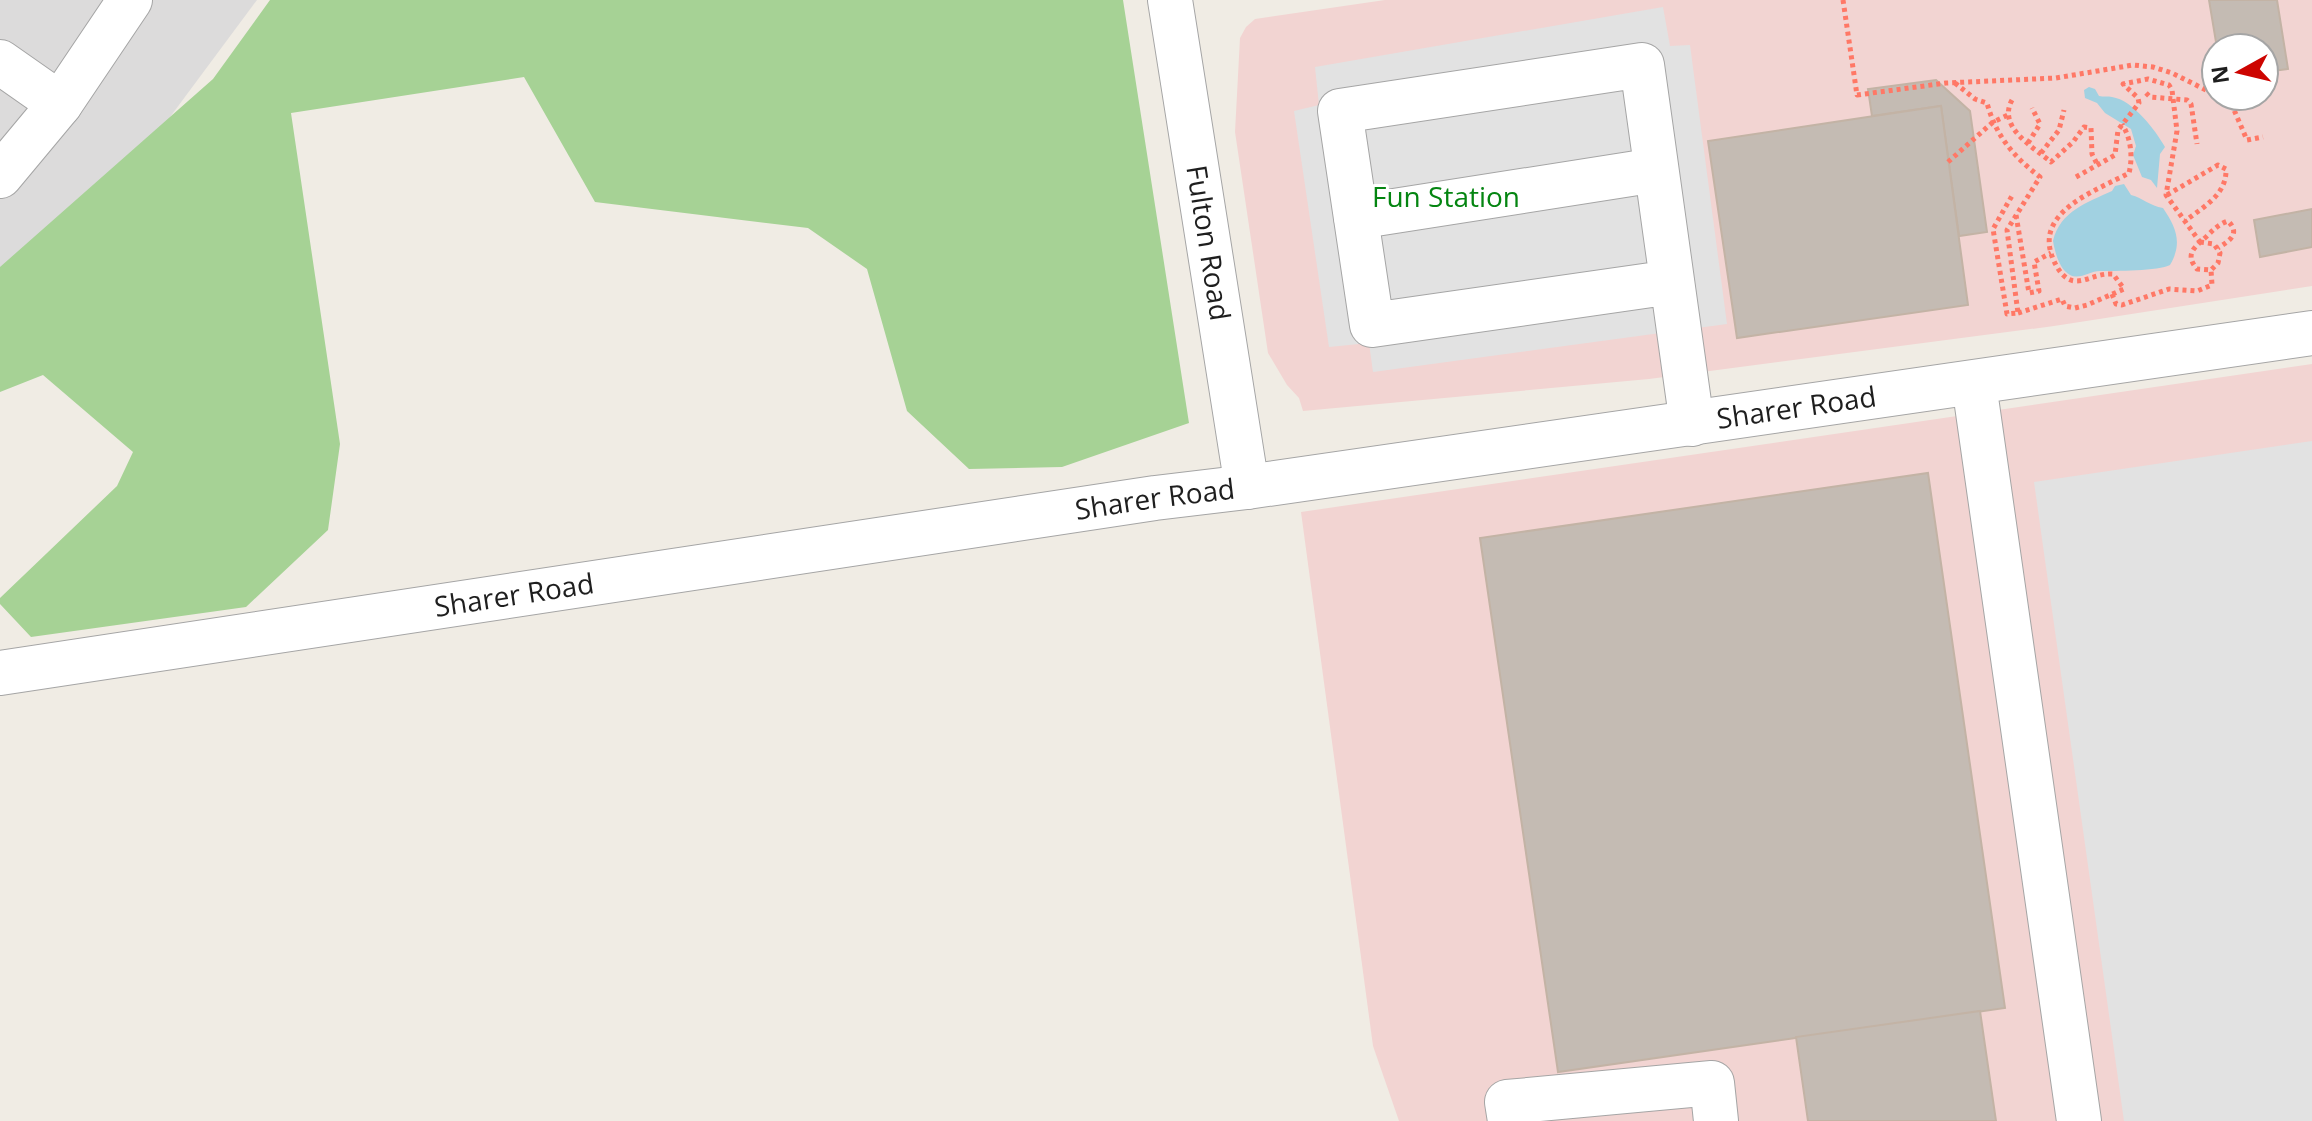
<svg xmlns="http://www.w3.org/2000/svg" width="2312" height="1121" font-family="'Open Sans',sans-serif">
<rect width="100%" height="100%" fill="#f0ece4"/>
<polygon fill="#dcdbdb" points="0,0 257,0 0,346"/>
<g fill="#f2d4d2" fill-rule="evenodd">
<path d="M1385,0H2312V286L2054,326L1649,379L1303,411L1299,398L1287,385L1268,353L1235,132L1240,38L1246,27L1255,19ZM2216,48H2264V96H2216Z"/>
<polygon points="2312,364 2312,1121 1399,1121 1373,1046 1301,512"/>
</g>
<polygon fill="#a6d295" points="270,0 1123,0 1189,423 1062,467 969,469 907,411 867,269 808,228 595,202 524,77 291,113 340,444 328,530 246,607 31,637 0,604 0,598 117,486 133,452 43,375 0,392 0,267 213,79"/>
<g fill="#e2e2e2">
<polygon points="1663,7 1670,46 1690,45 1727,324 1373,372 1369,343 1329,347 1294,111 1319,105 1315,67"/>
<polygon points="2312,441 2312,1121 2124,1121 2034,482"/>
</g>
<g fill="#a1d1e1">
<path d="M2089,87L2095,89L2099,96C2103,97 2108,96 2112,97C2133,100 2156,131 2165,147L2160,154L2157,188L2151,180L2142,177L2133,155L2136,146L2131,129L2105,113L2097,103L2085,98L2084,90Z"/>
<path d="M2124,184L2131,195C2143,198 2150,206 2163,208C2176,227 2183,243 2170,265C2159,271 2115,271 2100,271C2090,271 2080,280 2070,275C2059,269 2055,252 2053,241C2060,211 2088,202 2112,191L2115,186Z"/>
</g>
<g fill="#c4bbb3" stroke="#c3b3a5" stroke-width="2">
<polygon points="2209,0 2277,0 2288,69 2264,72 2264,48 2217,48"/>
<polygon points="1936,80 1970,111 1987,232 1959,236 1941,106 1872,116 1868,89"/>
<polygon points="1941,106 1968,305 1737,338 1708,141"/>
<polygon points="2312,209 2312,247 2260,257 2254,220"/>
<polygon points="1928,473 2005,1008 1558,1072 1480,538"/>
<polygon points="1980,1011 1996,1121 1808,1121 1796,1037"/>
</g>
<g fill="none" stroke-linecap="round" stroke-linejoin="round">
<g stroke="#a5a5a5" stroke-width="46">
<g id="minor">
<path id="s1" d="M1170,0L1247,487"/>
<polyline points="0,62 60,104"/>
<polyline points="0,176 60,104 130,0"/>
<polyline points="1356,217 1656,170"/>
<polyline points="1672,282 1372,325 1340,111 1642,65 1692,424"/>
<polyline points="1974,384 2079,1121"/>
<path id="s2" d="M0,673L1155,498L1247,487L2312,333"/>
<polyline points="1510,1121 1507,1102 1712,1083 1716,1121"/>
</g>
</g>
<g stroke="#ff7866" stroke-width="5" stroke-dasharray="4 4" stroke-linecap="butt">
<polyline points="1843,0 1857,95 1946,83 2056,78 2133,65 2153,67 2172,73 2206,90 2216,91"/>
<path d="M1955,83L1975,99L1987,103C1996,136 2013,156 2040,177L2007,230L2018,313L2007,314L1993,229L2013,194"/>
<polyline points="2146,93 2150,97 2187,100 2191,104 2197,144"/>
<polyline points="2228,96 2247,140 2263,137"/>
<path d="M2012,100C1997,127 2033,147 2051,162L2073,142L2084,127L2091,128L2092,154L2098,166"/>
<polyline points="2028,143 2040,124 2032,108"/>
<polyline points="2041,153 2059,130 2064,110"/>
<polyline points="1948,162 1993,122 2008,115"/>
<polyline points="2076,177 2115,155 2118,130 2139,103 2138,98 2123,84 2148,79 2169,85 2172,90 2177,131 2166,195 2200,242"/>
<path d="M2167,195L2218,165L2226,169C2227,195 2203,207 2185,221"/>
<polyline points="2016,215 2029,293 2039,291 2034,262 2051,253"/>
<path d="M2200,242L2214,244L2220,253L2218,263L2211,270L2197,269C2184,254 2195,247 2206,237C2213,230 2219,224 2228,221C2241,234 2229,241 2218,248"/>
<polyline points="2112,294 2116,304 2122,305 2169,289 2197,291 2212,285 2211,270"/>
<path d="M2018,313L2062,299L2065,306L2075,308L2087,305L2124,289L2113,274C2098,273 2088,281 2076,281C2065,281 2058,270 2054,261C2031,212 2096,191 2129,173C2133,157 2131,138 2122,124"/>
</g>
<use href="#minor" stroke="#fff" stroke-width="44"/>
</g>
<g text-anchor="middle" stroke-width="6" stroke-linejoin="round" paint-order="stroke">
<g font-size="28" fill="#048511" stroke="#fff">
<text x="1446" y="207">Fun Station</text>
</g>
<g font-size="28" fill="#1e1e1e" stroke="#fff">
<text dy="10" stroke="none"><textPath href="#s1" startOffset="246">Fulton Road</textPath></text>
<text dy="10" stroke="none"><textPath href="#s2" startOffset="1816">Sharer Road</textPath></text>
<text dy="10" stroke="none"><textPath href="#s2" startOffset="1168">Sharer Road</textPath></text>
<text dy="10" stroke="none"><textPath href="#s2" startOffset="520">Sharer Road</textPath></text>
</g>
</g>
<g transform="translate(2240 72) rotate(262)"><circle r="38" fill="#ffffff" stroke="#a5a5a5" stroke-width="2"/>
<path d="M0-6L14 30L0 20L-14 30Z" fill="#cd0400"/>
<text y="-12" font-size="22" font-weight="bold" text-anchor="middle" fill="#1e1e1e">N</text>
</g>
</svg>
